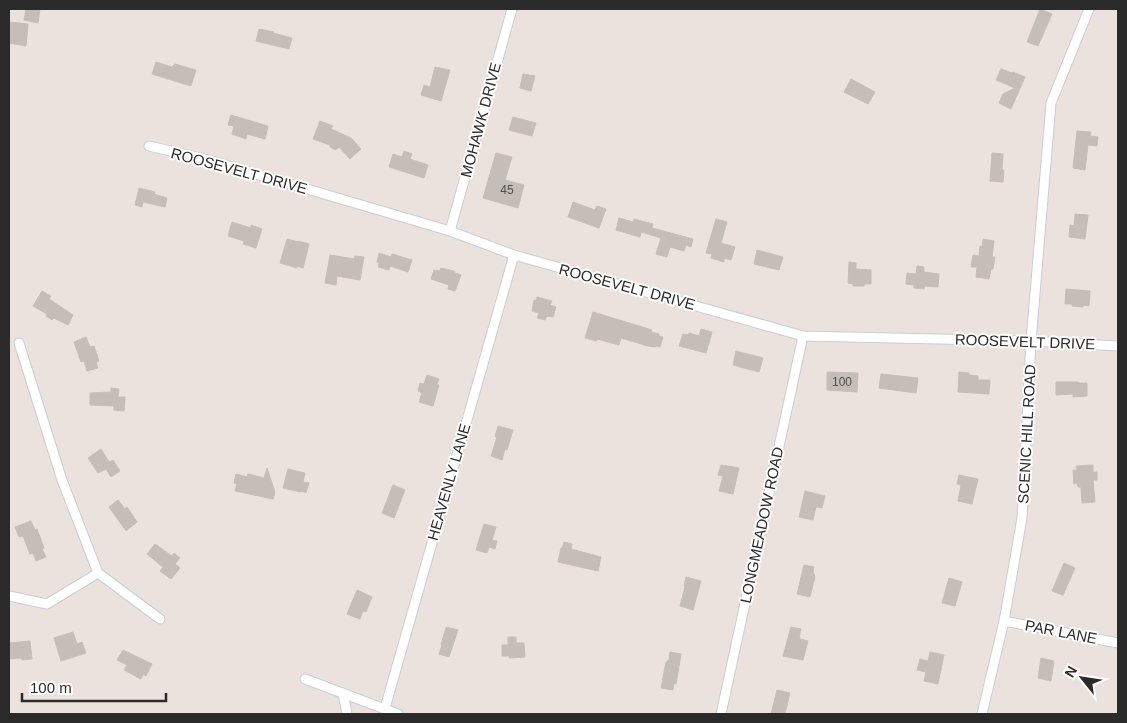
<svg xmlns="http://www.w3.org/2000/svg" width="1127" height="723" font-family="Helvetica,sans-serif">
<rect width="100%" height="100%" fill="#ebe2dd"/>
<g fill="#c4bdb8" stroke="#c7beb6">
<polygon points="26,9 40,9 38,23 24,20"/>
<polygon points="1040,9 1052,14 1038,46 1027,42"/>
<polygon points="9,22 28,24 26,46 9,43"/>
<polygon points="259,29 274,32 273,33 292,38 289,49 256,41"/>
<polygon points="156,62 172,67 175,64 196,70 191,86 152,74"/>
<polygon points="435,67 450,70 441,101 421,95 424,85 430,87"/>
<polygon points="1001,69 1012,73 1013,72 1025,77 1011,109 999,103 1003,94 1015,88 996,80"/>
<polygon points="523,74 535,76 531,91 520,88"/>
<polygon points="851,79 875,92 868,104 844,92"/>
<polygon points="231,115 268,126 265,139 247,134 246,139 232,134 234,126 228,125"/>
<polygon points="513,117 536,123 532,136 509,130"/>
<polygon points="320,121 333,126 331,129 351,138 361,149 350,159 339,147 336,150 330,147 330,145 313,139"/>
<polygon points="1077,131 1091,132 1090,136 1098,137 1097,146 1088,145 1085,170 1073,168"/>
<polygon points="404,151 412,154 410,159 428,165 424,178 389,167 393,154 402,157"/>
<polygon points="496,153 512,157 505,180 524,185 518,208 483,198"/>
<polygon points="992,153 1003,154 1002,170 1004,170 1003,182 990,181"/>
<polygon points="139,188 155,192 154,194 167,198 165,207 143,202 142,207 135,205"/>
<polygon points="573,202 595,210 597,206 606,209 599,228 568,217"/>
<polygon points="1075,214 1088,215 1085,239 1069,237 1070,225 1074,226"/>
<polygon points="619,218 633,222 634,219 653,224 652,228 693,239 691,247 686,245 684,251 670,247 667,257 656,254 661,238 641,232 640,237 616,230"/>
<polygon points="716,219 727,222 721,243 735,247 731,260 724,258 724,262 711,258 712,254 706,253"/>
<polygon points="232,222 251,228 251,225 262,229 256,248 243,244 244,241 228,236"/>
<polygon points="287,239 298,242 298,241 309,244 303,268 297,266 297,268 280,263"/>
<polygon points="983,239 994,241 992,257 995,257 993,269 991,269 989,279 976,277 977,267 971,267 973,255 979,256 980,246 982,247"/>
<polygon points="757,250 783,257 779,270 754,264"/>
<polygon points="379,253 391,257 392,254 412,260 408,272 390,266 389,270 378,267 379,263 377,262"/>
<polygon points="330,255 354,259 355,256 364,257 360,280 337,276 336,285 325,283"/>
<polygon points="849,262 856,263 856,269 871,270 871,284 864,284 864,286 853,286 853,284 848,283"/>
<polygon points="917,266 924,267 924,272 939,274 938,287 925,286 924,289 914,288 914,285 906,284 907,273 916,274"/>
<polygon points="441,268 454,271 455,273 461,275 455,291 448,289 449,285 431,279 434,270 439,271"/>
<polygon points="1066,289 1090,291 1089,306 1083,305 1083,307 1072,306 1072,304 1065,304"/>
<polygon points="42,291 51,296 49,299 73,315 68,325 54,318 52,320 46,316 47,314 33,306"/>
<polygon points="537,297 552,301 550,305 556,307 553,317 547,316 545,320 537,318 539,313 532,311 534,300 536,301"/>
<polygon points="593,312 652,330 651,332 659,334 659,336 663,337 660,347 656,346 655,347 648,346 621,338 619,345 597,339 597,341 585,338"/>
<polygon points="701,329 712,332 706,353 679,346 683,334 688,335 689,333 699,336"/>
<polygon points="86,337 90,347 94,346 99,361 96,362 98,368 87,371 84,361 81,362 74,342"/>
<polygon points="736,351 763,358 759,372 733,365"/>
<polygon points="827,372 858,373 857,392 827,390"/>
<polygon points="959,372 969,373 969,375 978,376 978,380 990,380 989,394 958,392"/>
<polygon points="881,374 918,378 916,393 879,388"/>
<polygon points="427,375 439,379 437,384 439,385 433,406 419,402 422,393 418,391 420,383 424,384"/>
<polygon points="1056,382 1078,382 1079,383 1087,383 1087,396 1073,397 1073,394 1056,395"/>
<polygon points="111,388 119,389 118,397 125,397 124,411 114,410 114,406 90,405 90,393 111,392"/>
<polygon points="498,426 513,430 507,450 505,449 502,460 491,456 497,437 495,437"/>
<polygon points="101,449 109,462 113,460 120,471 111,477 106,469 98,473 88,458"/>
<polygon points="721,465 739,468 733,494 719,491 723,476 718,475"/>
<polygon points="1093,465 1093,472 1097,472 1097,480 1093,480 1095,502 1082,503 1081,487 1078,487 1077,483 1074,484 1073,470 1077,470 1076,466"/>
<polygon points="267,468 275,492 273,499 235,491 237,484 234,483 236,474 247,477 248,474 264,478"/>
<polygon points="288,469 305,473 303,482 309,483 306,493 301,491 301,492 283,488"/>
<polygon points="959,475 978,479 972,504 958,501 961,485 957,484"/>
<polygon points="393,485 405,490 394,518 382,513"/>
<polygon points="805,491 825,496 822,508 816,507 813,520 799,517"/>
<polygon points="118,500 125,509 127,507 137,522 126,531 109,507"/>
<polygon points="31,521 35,530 37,529 44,548 42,549 46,557 36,561 33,553 30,554 23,536 19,537 15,527"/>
<polygon points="484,524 496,527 492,540 497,541 495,549 489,547 487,553 476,550"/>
<polygon points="564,542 572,544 571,549 601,557 598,571 558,562 561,548 562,548"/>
<polygon points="155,544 169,554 172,556 174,553 180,558 175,564 180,568 171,579 160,571 163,567 147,554"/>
<polygon points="1064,563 1075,568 1063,595 1052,591"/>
<polygon points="804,565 814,567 813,572 815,577 810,597 797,594"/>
<polygon points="686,577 701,581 693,610 680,606 685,587 684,586"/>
<polygon points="949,578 962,582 955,606 942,603"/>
<polygon points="357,590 372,597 366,612 363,611 360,619 347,614"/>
<polygon points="446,627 458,630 449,657 439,654 442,645 441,645"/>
<polygon points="791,627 801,629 799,637 800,637 800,639 808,641 803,660 783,656"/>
<polygon points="73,632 77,644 82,642 86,653 61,661 54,638"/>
<polygon points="508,637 516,637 516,643 524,643 525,657 509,658 509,656 502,656 502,645 508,645"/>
<polygon points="30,641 32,659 22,660 22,658 9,659 9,643"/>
<polygon points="123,650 152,664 146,676 143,674 141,679 124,670 127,665 117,660"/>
<polygon points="670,652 681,654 676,684 674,683 673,690 661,688 666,662 669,660"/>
<polygon points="930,652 944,655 938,684 924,681 926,672 917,670 920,659 928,661"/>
<polygon points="1041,658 1054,661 1051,681 1038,678"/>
<polygon points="777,690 790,693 785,714 771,714"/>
</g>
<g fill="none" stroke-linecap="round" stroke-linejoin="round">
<g stroke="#c8ced7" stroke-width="11">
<g id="street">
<polyline points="149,146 205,159 450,231 514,255 803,336 1031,341 1118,346"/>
<polyline points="450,231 512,9"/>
<polyline points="19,343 62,480 98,573 160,619"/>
<polyline points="9,596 47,604 98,573"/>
<polyline points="1004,621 1118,643"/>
<polyline points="305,679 398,714"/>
<polyline points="343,693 347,714"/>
<polyline points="385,708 514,255"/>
<polyline points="721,714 803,336"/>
<polyline points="982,714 1004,621 1022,518 1031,341 1051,103 1089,9"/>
</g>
</g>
<use href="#street" stroke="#fff" stroke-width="9"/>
</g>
<g text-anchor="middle" stroke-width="4" stroke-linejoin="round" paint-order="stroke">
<g font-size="12" fill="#504f4e">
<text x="507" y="194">45</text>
<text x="842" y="386">100</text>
</g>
<g font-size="15" fill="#2a2a2a" stroke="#fff">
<text transform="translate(481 120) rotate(-75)" y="5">MOHAWK DRIVE</text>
<text transform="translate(239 171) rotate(15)" y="5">ROOSEVELT DRIVE</text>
<text transform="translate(627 287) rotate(15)" y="5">ROOSEVELT DRIVE</text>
<text transform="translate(1025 342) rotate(2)" y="5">ROOSEVELT DRIVE</text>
<text transform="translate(1027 434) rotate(-87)" y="5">SCENIC HILL ROAD</text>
<text transform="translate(449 482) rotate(-74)" y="5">HEAVENLY LANE</text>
<text transform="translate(762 525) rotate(-78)" y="5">LONGMEADOW ROAD</text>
<text transform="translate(1061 632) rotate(11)" y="5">PAR LANE</text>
</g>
</g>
<rect width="1127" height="723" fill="none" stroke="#2a2a2a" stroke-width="20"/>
<g transform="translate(1082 678) rotate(300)" stroke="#ffffff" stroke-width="4" paint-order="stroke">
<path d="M0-4L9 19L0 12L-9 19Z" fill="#2a2a2a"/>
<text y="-8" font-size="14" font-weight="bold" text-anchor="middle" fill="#2a2a2a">N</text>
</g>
<path d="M22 693v8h144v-8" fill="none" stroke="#2a2a2a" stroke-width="2.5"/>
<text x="30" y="693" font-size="15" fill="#2a2a2a" stroke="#ffffff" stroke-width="4" paint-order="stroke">100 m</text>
</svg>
